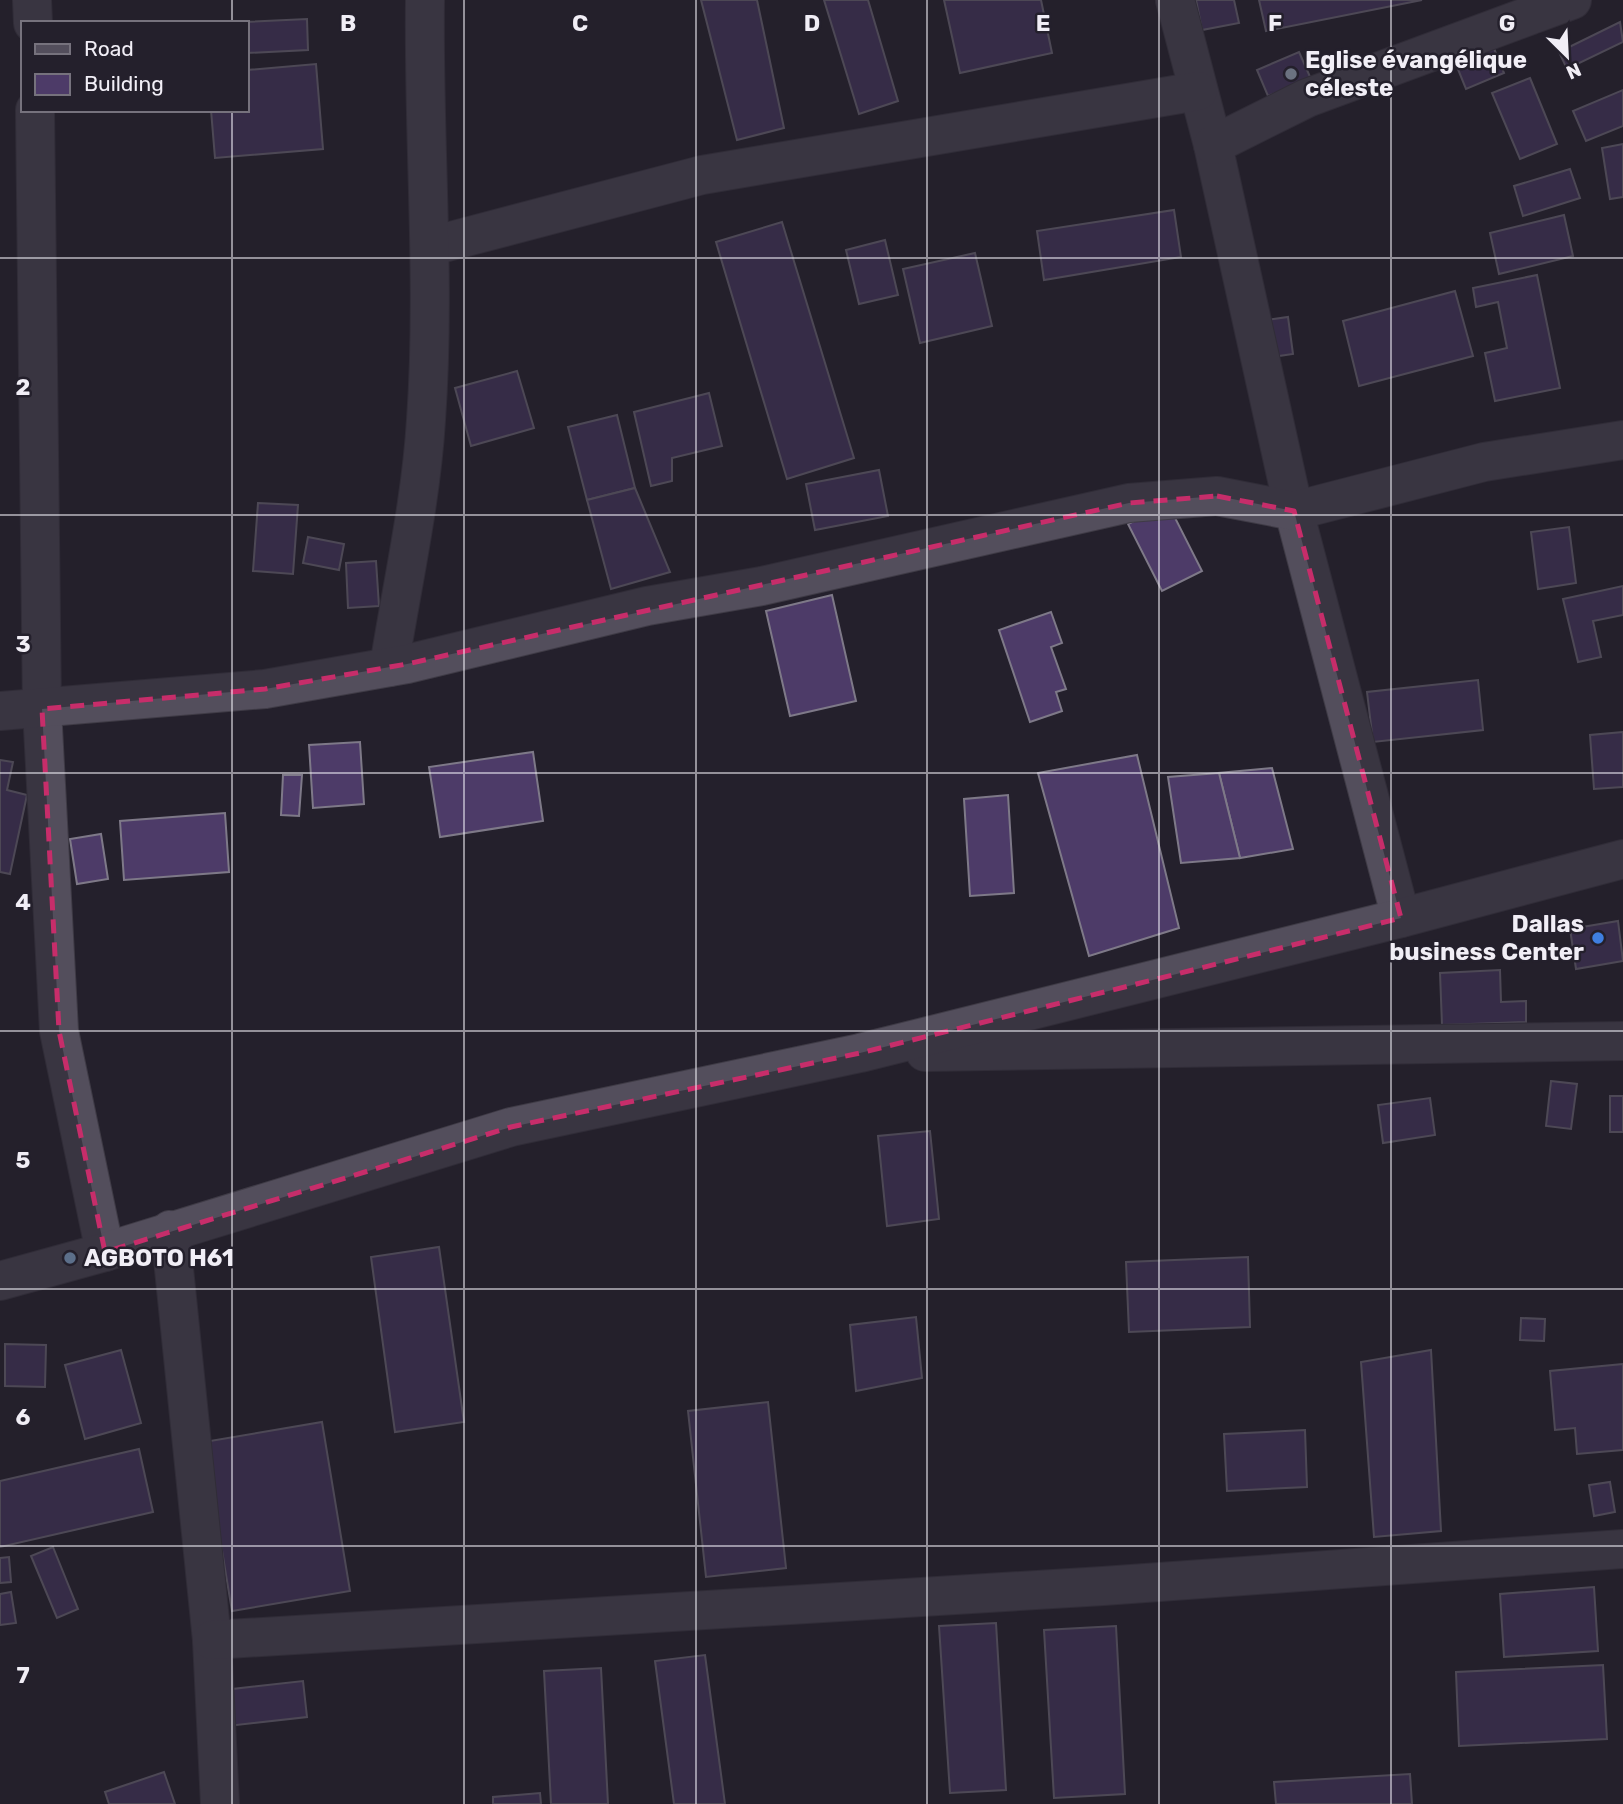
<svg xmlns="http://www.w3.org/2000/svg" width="1623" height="1804" font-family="Rubik,sans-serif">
<rect width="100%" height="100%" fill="#24202c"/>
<g fill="#4d3b68" stroke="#7e7988" stroke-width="2">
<polygon points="701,0 757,0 784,128 737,140"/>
<polygon points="824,0 868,0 898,101 859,114"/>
<polygon points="944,0 1041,0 1052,53 960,73"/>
<polygon points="1196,0 1234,0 1239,23 1202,30"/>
<polygon points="1259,0 1422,0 1266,31"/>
<polygon points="307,19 308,50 247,53 247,23 223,23"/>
<polygon points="1620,22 1623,42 1567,69 1559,52"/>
<polygon points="1493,46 1504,73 1466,89 1455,62"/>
<polygon points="1299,52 1311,79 1268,96 1257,70"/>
<polygon points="316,64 323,149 215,158 211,110 247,110 247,70"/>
<polygon points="1530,78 1557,144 1520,159 1492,93"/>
<polygon points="1623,90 1623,126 1586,141 1573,111"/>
<polygon points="1623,144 1623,197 1610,199 1602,148"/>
<polygon points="1570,169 1580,198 1523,216 1514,186"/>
<polygon points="1174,210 1181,257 1044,280 1037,231"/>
<polygon points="1564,215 1573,256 1499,274 1490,233"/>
<polygon points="782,222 854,458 787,479 716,242"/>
<polygon points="885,240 898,295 859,304 846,250"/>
<polygon points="975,253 992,326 920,343 903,269"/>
<polygon points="1537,275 1560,388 1495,401 1485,353 1507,348 1498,302 1476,307 1473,288"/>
<polygon points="1455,291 1473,356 1359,386 1343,321"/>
<polygon points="1288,317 1293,354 1272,357 1266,320"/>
<polygon points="517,371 534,428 471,446 455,388"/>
<polygon points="709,393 722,446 672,458 672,481 651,486 634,412"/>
<polygon points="617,415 635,488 587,500 568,427"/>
<polygon points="879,470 888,516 815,530 806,484"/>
<polygon points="635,488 670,572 611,589 587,500"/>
<polygon points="258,503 298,505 293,574 253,571"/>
<polygon points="1168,504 1202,571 1162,591 1128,524"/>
<polygon points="1569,527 1576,583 1538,589 1531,532"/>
<polygon points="308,537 344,544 339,570 303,563"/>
<polygon points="376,561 379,606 348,608 346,563"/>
<polygon points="1623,586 1623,615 1593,621 1601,657 1578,662 1563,599"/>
<polygon points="832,595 856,701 790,716 766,611"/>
<polygon points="1051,612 1062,643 1051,647 1066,689 1056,692 1062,711 1030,722 999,630"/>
<polygon points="1478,680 1483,730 1373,742 1367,692"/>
<polygon points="1623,732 1623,787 1594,789 1590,735"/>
<polygon points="360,742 364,804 313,808 309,745"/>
<polygon points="533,752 543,821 440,837 429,767"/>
<polygon points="1137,755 1179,928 1089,956 1038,773"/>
<polygon points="0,760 13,762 7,790 27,795 10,874 0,872"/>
<polygon points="1272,768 1293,849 1240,858 1219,773"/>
<polygon points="1219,773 1240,858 1181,863 1168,777"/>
<polygon points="283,775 302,775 299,816 281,815"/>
<polygon points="1008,795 1014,893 970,896 964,799"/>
<polygon points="225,813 229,872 124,880 120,821"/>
<polygon points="101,834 108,879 77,884 70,839"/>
<polygon points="1618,921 1623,961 1576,969 1570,929"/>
<polygon points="1500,970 1501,1002 1526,1001 1526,1022 1442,1025 1440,973"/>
<polygon points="1551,1081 1577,1084 1571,1129 1546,1126"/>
<rect x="1610" y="1096" width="13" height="36"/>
<polygon points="1430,1098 1435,1135 1383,1143 1378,1105"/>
<polygon points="930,1131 939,1219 887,1226 878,1136"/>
<polygon points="439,1247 464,1422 395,1432 371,1257"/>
<polygon points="1248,1257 1250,1327 1129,1332 1126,1262"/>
<polygon points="916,1317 922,1378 856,1391 850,1325"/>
<polygon points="1521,1318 1545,1319 1544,1341 1520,1340"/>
<polygon points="5,1344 46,1345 45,1387 5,1386"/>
<polygon points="121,1350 141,1423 85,1439 65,1365"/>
<polygon points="1431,1350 1441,1531 1374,1537 1361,1362"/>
<polygon points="1623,1364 1623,1450 1577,1454 1575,1428 1555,1430 1550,1371"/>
<polygon points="768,1402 786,1568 706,1577 688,1411"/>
<polygon points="322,1422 350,1591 232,1611 204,1442"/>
<polygon points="1305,1430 1307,1487 1227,1491 1224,1434"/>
<polygon points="139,1449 153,1512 0,1547 0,1481"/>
<polygon points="1610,1482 1615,1512 1594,1516 1589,1485"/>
<polygon points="53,1547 78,1609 57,1618 31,1556"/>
<polygon points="9,1557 11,1582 0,1583 0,1558"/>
<polygon points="1594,1587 1598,1651 1504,1657 1500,1594"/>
<polygon points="11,1592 16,1623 0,1625 0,1594"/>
<polygon points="996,1623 1006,1790 950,1793 939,1626"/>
<polygon points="1116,1626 1125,1794 1054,1798 1044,1630"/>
<polygon points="705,1655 725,1804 674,1804 655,1661"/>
<polygon points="1603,1665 1607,1739 1459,1746 1456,1672"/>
<polygon points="601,1668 608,1804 551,1804 544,1671"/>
<polygon points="303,1681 307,1717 228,1726 224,1690"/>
<polygon points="164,1772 175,1804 109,1804 105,1792"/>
<polygon points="1410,1774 1412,1804 1276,1804 1274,1782"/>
<polygon points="540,1793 541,1804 493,1804 493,1797"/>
</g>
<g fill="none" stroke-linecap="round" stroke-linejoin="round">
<g stroke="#3f3b46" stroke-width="40">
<g id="street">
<polyline points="32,0 33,23"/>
<polyline points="1175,0 1213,145 1294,511 1401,918"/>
<polyline points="35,110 42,709 59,1031 105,1252"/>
<polyline points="1213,145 1307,98 1572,0"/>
<polyline points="432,246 702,175 1198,91"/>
<path d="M389,667C402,585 421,502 426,420C436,280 423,140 425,0"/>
<polyline points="0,711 265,689 407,664 647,606 762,586 1129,503 1217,496 1294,511 1484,462 1623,440"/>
<polyline points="925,1052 1623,1041"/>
<polyline points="170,1230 212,1640 220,1804"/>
<polyline points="0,1281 105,1252 511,1127 860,1053 1401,918 1623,859"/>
<polyline points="212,1640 1103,1586 1623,1549"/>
</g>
</g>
<use href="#street" stroke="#534e5c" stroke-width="38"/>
</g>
<path d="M0 0H1623V1804H0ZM1217,496L1294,511L1401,918L860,1053L511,1127L105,1252L59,1031L42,709L265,689L407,664L1129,503Z" fill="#24202c" fill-opacity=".55" fill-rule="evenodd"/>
<path fill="none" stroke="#c72d6a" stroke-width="5" stroke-dasharray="14 9" stroke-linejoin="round" d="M1217,496L1294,511L1401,918L860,1053L511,1127L105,1252L59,1031L42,709L265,689L407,664L1129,503Z"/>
<path fill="none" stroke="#f1eef6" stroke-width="2" stroke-opacity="0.55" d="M232,0V23M464,0V1804M696,0V1804M927,0V1804M1159,0V1804M1391,0V1804M232,110V1804M0,258H1623M0,515H1623M0,773H1623M0,1031H1623M0,1289H1623M0,1546H1623"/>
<circle fill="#6b7280" stroke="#24202c" stroke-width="2.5" cx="1291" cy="74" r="7"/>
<circle fill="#3f7fe0" stroke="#24202c" stroke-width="2.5" cx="1598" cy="938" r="7"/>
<circle fill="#5c6f8a" stroke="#24202c" stroke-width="2.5" cx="70" cy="1258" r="7"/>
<g text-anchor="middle" stroke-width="5" stroke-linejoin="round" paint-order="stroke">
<g font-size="24" font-weight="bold" fill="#f1eef6" stroke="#24202c" text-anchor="start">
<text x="1305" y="68">Eglise évangélique<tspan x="1305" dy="28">céleste</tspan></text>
<text x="1584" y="932" text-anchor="end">Dallas<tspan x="1584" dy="28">business Center</tspan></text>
<text x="84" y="1266">AGBOTO H61</text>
</g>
</g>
<g font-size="23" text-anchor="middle" font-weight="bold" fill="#f1eef6" stroke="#24202c" stroke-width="5" stroke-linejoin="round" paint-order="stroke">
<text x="348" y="31">B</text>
<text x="580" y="31">C</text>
<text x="812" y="31">D</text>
<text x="1043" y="31">E</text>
<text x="1275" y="31">F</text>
<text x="1507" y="31">G</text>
<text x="23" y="395">2</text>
<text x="23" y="652">3</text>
<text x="23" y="910">4</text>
<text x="23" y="1168">5</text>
<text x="23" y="1425">6</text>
<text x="23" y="1683">7</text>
</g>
<rect x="21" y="21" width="228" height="91" fill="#24202c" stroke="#76727d" stroke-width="2"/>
<rect x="35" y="44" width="35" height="10" fill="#534e5c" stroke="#76727d" stroke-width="2"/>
<text x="84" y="56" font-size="21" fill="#f1eef6">Road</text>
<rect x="35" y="74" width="35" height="21" fill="#4d3b68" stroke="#76727d" stroke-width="2"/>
<text x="84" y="91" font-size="21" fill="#f1eef6">Building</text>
<g transform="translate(1567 56) rotate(156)" stroke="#24202c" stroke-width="5" paint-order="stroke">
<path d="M0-5L12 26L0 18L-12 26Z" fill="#f1eef6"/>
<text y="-10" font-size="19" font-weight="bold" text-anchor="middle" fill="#f1eef6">N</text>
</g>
</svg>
